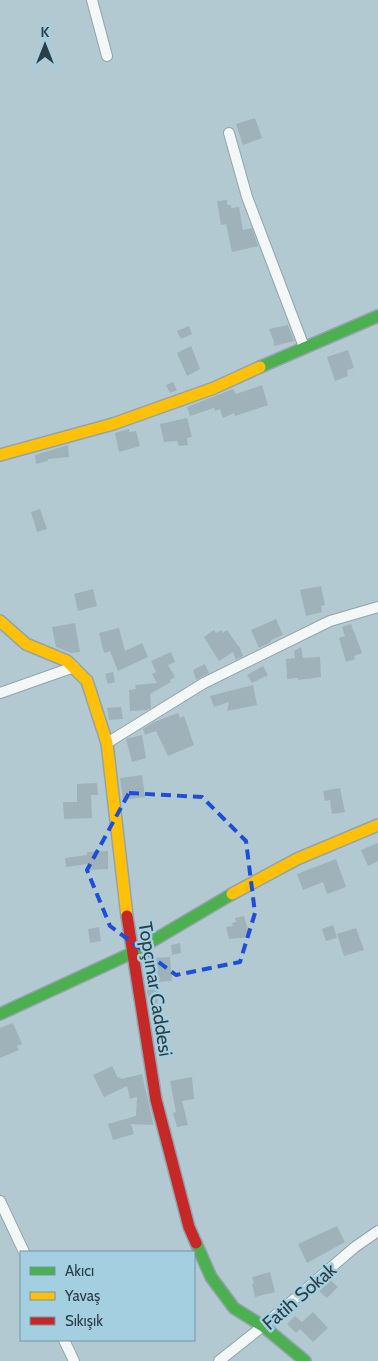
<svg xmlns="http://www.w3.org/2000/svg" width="378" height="1361" font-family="Cabin,sans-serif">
<rect width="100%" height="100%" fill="#b2c9d2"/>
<g fill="#9fb2b9">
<polygon points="255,118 262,138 243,145 236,124"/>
<polygon points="227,200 227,205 231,205 231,208 239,207 243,230 252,228 258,246 232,252 226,224 221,225 217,201"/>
<polygon points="288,325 294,341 274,346 274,342 269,329"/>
<polygon points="189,326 192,334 181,339 177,331"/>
<polygon points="191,346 200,369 187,376 177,353"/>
<polygon points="348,350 354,368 347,370 348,376 335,381 327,357"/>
<polygon points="173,382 177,390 170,393 166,385"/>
<polygon points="262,385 268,405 235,416 234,413 223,418 220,409 215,411 214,408 190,416 187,407 233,389 236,394"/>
<polygon points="187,418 192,437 187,438 188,445 179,446 177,441 164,442 160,424"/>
<polygon points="129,429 129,432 136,431 140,446 119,452 115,433"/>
<polygon points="68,445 69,457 48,459 48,461 36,464 35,455"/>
<polygon points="40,509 47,529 37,532 31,512"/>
<polygon points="321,586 325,605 321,606 322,612 306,616 300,590"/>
<polygon points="93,589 97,606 78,611 74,594"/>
<polygon points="276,619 283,635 271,640 271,642 259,648 251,630"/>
<polygon points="75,623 80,652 71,653 56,647 52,627"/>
<polygon points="351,624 362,653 354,656 355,659 346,662 339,638 345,636 342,627"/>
<polygon points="119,628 125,651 142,643 148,657 118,671 110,651 104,653 99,633"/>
<polygon points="214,630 216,633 222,630 223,633 227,630 238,646 239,646 243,656 236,660 233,652 219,661 204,637"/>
<polygon points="301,647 303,658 320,657 321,677 298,680 298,678 287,679 286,659 295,658 294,651"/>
<polygon points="171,652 175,662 168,665 175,677 170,680 171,682 150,694 151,708 147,710 130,711 129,690 136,689 135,685 157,683 152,674 156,672 151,661"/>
<polygon points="205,664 209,673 196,680 193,670"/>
<polygon points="263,666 268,675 252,683 247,675"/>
<polygon points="113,672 115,682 108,684 105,674"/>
<polygon points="253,685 257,705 227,711 229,702 214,707 210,696"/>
<polygon points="121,707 123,719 109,720 107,708"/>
<polygon points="178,713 180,718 184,716 194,745 168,756 156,731 145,735 143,729 154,722"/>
<polygon points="142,735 146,758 132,762 126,739"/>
<polygon points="142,775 145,797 123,800 120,778"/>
<polygon points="97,783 98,795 91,795 92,818 64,819 63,802 77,802 77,784"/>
<polygon points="340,788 345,812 332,814 330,800 325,801 323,791"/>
<polygon points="378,843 378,861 368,866 361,850"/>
<polygon points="108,851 108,869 88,870 88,864 66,867 65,858 87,855 87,852"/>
<polygon points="336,859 346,887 327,894 323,882 303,890 297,874"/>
<polygon points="244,916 250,937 229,939 226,927 233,926 232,923 236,922 235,918"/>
<polygon points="333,925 337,938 326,941 322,929"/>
<polygon points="99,927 101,941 90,943 88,929"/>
<polygon points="356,928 364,950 344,956 337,934"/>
<polygon points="180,943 181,953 172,955 171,945"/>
<polygon points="170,957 172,981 159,982 157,1006 150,1005 147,991 148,979 145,980 143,962 156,961 156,958"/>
<polygon points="13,1023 22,1044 17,1046 19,1050 0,1058 0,1028"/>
<polygon points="112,1066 118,1078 120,1077 121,1079 142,1074 153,1122 153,1125 131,1124 134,1134 113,1140 108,1124 136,1116 137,1097 130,1099 127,1086 104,1097 93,1075"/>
<polygon points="192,1077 194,1099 182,1101 188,1125 177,1127 173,1113 176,1112 170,1081"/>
<polygon points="337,1226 345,1242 307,1263 298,1244"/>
<polygon points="270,1272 275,1292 255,1297 252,1284 254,1283 252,1277"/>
<polygon points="330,1280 338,1287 327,1298 319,1291"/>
<polygon points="313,1312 328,1328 313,1342 300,1329 296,1333 287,1324 295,1316 302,1322"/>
</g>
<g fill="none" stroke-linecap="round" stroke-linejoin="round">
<g stroke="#92a4aa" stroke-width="12">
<g id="street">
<polyline points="92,0 107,56"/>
<polyline points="229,133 247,197 304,347"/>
<polyline points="0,693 74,667"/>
<polyline points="107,743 204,683 330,621 378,607"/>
<polyline points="0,1201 24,1252"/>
<polyline points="64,1340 74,1361"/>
<polyline points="219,1361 263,1326 355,1247 378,1231"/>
</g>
</g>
<g stroke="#92a4aa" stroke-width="14">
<g id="fast">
<polyline points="260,367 378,316"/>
<polyline points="0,1014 132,953 232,894"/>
<polyline points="196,1243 211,1277 234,1308 263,1326 305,1361"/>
</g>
</g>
<g stroke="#92a4aa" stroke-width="14">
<g id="slow">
<polyline points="0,455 113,424 214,388 260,367"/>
<polyline points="0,621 26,644 67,661 87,681 107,743 127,916"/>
<polyline points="232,894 297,859 378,825"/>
</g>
</g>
<g stroke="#92a4aa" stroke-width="14">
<polyline id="jam" points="127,916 156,1100 189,1227 196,1243"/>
</g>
<use href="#street" stroke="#f3f7f8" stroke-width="10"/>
<use href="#fast" stroke="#4caf50" stroke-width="11"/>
<use href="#slow" stroke="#ffc107" stroke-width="11"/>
<use href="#jam" stroke="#c62828" stroke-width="11"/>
</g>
<path fill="none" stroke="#1d4ed8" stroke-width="4" stroke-dasharray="10 6" stroke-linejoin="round" d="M129,793L202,797L246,841L255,913L240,962L176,975L110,926L87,870Z"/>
<g text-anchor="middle" stroke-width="5" stroke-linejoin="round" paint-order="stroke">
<g font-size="19" fill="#2c3e45" stroke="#a4cfe0">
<text transform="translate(156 989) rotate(81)" y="7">Topçınar Caddesi</text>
<text transform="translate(299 1296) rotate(-41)" y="7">Fatih Sokak</text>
</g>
</g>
<rect x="20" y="1251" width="175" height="90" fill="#a4cfe0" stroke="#7495a2"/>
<rect x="30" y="1267" width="25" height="8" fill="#4caf50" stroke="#7495a2"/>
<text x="65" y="1276" font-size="15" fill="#2c3e45">Akıcı</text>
<rect x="30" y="1292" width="25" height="8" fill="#ffc107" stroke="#7495a2"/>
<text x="65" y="1301" font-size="15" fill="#2c3e45">Yavaş</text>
<rect x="30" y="1317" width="25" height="8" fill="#c62828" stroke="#7495a2"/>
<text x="65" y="1326" font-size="15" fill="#2c3e45">Sıkışık</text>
<g transform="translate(45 45)" stroke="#a4cfe0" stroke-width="4" paint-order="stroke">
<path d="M0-4L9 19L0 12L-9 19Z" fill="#2c3e45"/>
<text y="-8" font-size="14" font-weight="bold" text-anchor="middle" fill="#2c3e45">K</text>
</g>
</svg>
